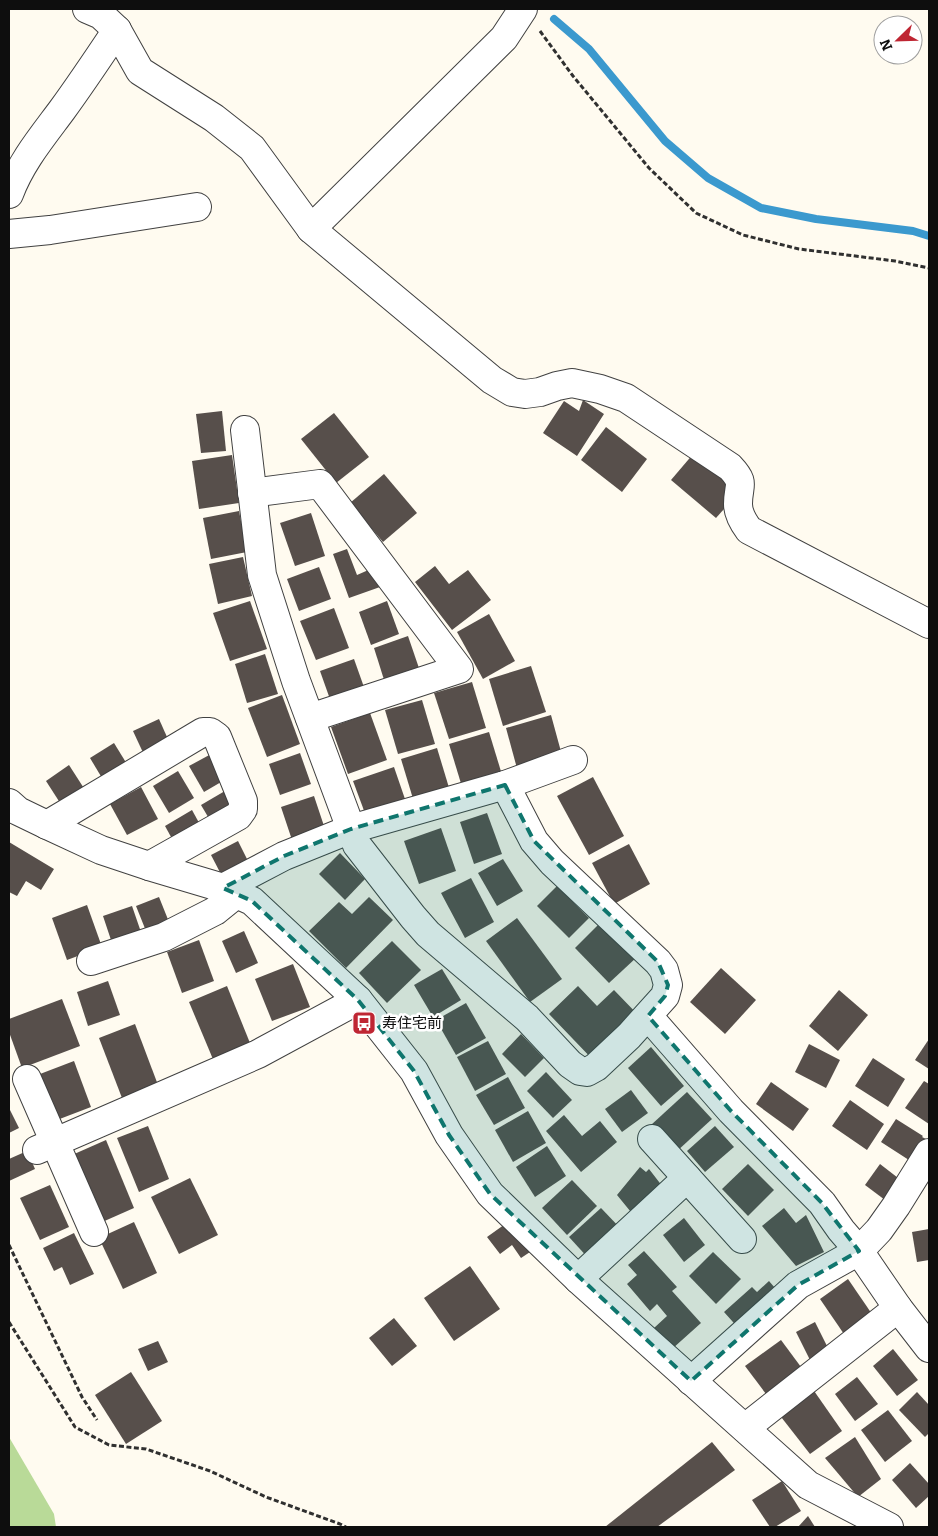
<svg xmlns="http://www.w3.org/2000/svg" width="938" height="1536" font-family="Bitter,'Noto Sans JP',serif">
<rect width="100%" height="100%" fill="#fffbf0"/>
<polygon fill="#b9da98" points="9,1437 54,1514 56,1527 9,1527"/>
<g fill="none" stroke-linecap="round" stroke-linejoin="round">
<polyline stroke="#3b99ce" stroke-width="8" points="554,19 589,49 665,141 708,178 761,208 816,219 913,231 929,236"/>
</g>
<g fill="#574f4b">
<polygon points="583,400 604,414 577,456 543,433 564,401 579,411"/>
<polygon points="222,411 226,451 201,453 196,414"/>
<polygon points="334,413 369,457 336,483 301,439"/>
<polygon points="606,427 647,459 622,492 581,460"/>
<polygon points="694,453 740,491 716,518 671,480"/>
<polygon points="232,455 239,503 199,509 192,461"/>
<polygon points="384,474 417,513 383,542 350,503"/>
<polygon points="239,511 247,552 211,559 203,518"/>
<polygon points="311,513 325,556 295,566 280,523"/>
<polygon points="347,549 357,575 373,568 380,587 349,598 333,554"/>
<polygon points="243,557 252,596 218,604 209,564"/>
<polygon points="435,566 449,584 468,570 491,600 452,630 415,582"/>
<polygon points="319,567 331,599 299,611 287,579"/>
<polygon points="250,601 267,649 230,661 213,613"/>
<polygon points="387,601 399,634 371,645 359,612"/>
<polygon points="334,608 349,648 316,660 300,621"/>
<polygon points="489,614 515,661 483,679 457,632"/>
<polygon points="408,636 421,674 386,686 374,648"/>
<polygon points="265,654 278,694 247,703 235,664"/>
<polygon points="354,659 365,690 331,702 320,671"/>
<polygon points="531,666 546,712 503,726 489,679"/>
<polygon points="472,682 486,728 449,739 434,693"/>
<polygon points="282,695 300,744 267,757 248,708"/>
<polygon points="422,700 435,744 398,754 385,710"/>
<polygon points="370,713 387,760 348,774 331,727"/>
<polygon points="551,715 563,759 518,772 506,728"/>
<polygon points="159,719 171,746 146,759 133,731"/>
<polygon points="489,732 503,778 463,790 449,744"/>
<polygon points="114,743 130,769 105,783 90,758"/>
<polygon points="437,748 450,791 414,802 401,759"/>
<polygon points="213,753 228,778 204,792 189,766"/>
<polygon points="300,753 311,784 280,795 269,764"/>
<polygon points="69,765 87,793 64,809 46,781"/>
<polygon points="394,767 406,802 366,816 353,781"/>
<polygon points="178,771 194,798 169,813 153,786"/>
<polygon points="593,777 624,836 589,855 557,796"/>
<polygon points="141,787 158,819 127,835 110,804"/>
<polygon points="230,788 243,809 214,827 201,805"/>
<polygon points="314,796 325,829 292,840 281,807"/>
<polygon points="192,810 203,830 176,846 165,826"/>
<polygon points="487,813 502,854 474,864 460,822"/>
<polygon points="441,828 456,871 419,884 404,841"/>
<polygon points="238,841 251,867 224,880 211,855"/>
<polygon points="9,842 54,869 41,890 26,881 17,896 9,892"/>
<polygon points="629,844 650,884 614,904 592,863"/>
<polygon points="340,853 365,879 345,900 319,874"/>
<polygon points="503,859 523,891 497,906 478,873"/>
<polygon points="471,878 494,922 465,938 441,893"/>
<polygon points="557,886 589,918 569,938 537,906"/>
<polygon points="159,897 171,927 148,936 136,906"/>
<polygon points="369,897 393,920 346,968 309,931 339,902 352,914"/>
<polygon points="87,905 102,947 67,960 52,918"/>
<polygon points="132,906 143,938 114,949 103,916"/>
<polygon points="517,918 562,979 530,1002 486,941"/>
<polygon points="602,921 637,957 609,983 575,948"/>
<polygon points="244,931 258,963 236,973 222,941"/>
<polygon points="199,940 214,981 182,993 167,952"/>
<polygon points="392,941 421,970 387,1003 359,973"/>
<polygon points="293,964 310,1007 272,1021 255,979"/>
<polygon points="721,968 756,1000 725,1034 690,1002"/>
<polygon points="442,969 461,1000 433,1017 414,985"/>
<polygon points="108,981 120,1015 88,1026 77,992"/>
<polygon points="227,986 252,1048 215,1064 189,1002"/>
<polygon points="578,986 597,1006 614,990 642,1019 596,1063 549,1014"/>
<polygon points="839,990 868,1015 838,1051 809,1026"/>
<polygon points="62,999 80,1046 22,1068 9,1032 9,1019"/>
<polygon points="466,1003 486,1038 456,1055 436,1020"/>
<polygon points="135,1024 158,1085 122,1098 99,1038"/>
<polygon points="521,1034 544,1058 525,1077 502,1054"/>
<polygon points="929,1039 929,1069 915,1060"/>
<polygon points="488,1041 506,1074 475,1091 457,1057"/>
<polygon points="809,1044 840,1060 826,1088 795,1072"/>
<polygon points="651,1047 684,1086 661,1106 628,1068"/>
<polygon points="873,1058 905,1079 888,1107 855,1086"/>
<polygon points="74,1061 91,1107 57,1120 40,1074"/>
<polygon points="546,1072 572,1100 553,1118 527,1091"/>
<polygon points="508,1077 525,1108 494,1125 476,1095"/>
<polygon points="924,1081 929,1084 929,1124 905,1108"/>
<polygon points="771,1082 809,1109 793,1131 756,1104"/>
<polygon points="631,1090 648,1113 622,1132 605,1109"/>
<polygon points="687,1092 712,1119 676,1152 651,1125"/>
<polygon points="850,1100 884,1124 867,1150 832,1126"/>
<polygon points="9,1108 19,1128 9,1133"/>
<polygon points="528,1111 546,1143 513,1162 495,1130"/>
<polygon points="564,1115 582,1136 600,1121 617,1142 581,1172 546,1131"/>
<polygon points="896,1119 923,1136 922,1137 926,1139 912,1162 881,1142"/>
<polygon points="148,1126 169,1179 139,1192 117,1138"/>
<polygon points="715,1126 734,1147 705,1172 687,1151"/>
<polygon points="106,1140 134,1208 100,1223 72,1155"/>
<polygon points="547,1146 566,1176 535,1197 516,1167"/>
<polygon points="27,1151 35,1169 9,1181 9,1159"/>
<polygon points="748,1164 774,1190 748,1216 722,1189"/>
<polygon points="880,1164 902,1181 885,1200 865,1185"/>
<polygon points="640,1167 646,1172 649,1169 666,1191 635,1217 617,1195"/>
<polygon points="190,1178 218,1235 179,1254 151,1197"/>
<polygon points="572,1180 597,1206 567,1235 542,1208"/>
<polygon points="50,1185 69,1227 40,1240 20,1198"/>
<polygon points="601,1208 622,1230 590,1260 569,1237"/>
<polygon points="784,1208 796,1223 806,1215 824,1252 796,1266 762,1226"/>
<polygon points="684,1218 705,1245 684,1262 663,1235"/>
<polygon points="134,1222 157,1273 123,1289 99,1238"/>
<polygon points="508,1222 530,1252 521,1258 512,1245 500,1254 487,1237"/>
<polygon points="929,1229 929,1260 917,1262 912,1232"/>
<polygon points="74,1233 94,1274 70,1285 62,1267 54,1271 43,1248"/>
<polygon points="644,1251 677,1287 672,1291 701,1323 672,1349 654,1328 667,1316 657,1304 650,1311 627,1284 637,1275 628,1265"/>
<polygon points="713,1252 741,1279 716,1304 689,1276"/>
<polygon points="470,1266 500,1309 454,1341 424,1298"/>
<polygon points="848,1279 874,1317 846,1337 820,1299"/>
<polygon points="769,1281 781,1295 741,1331 724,1312 752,1287 757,1292"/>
<polygon points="394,1318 417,1346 392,1366 369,1338"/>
<polygon points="815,1322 829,1350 810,1360 796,1332"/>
<polygon points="781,1340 801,1367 766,1394 745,1366"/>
<polygon points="158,1341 168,1362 148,1371 138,1349"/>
<polygon points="893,1349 918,1380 897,1396 873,1366"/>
<polygon points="131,1372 162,1421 126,1444 95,1395"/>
<polygon points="857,1377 878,1404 855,1421 835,1394"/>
<polygon points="812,1388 842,1431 810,1454 778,1413"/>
<polygon points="917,1392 929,1405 929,1433 925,1437 899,1410"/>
<polygon points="888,1410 912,1441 885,1462 861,1430"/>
<polygon points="855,1437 881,1479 858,1497 825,1458"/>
<polygon points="712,1442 735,1470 657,1527 605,1527"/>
<polygon points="910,1463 929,1484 929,1496 916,1508 892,1480"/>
<polygon points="782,1481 801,1511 775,1527 770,1527 752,1500"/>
<polygon points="808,1516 815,1527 798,1527"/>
</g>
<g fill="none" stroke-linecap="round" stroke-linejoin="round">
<g stroke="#414141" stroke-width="30">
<g id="minor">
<path d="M87,9L101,15L117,30L140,71L214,118L252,148L311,229L492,380L512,392L525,394L540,392L557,386L572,383L600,389L626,398L730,467C746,484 738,484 738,504C738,514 743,522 749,530L929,624"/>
<path d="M9,194C21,162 42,137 62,110C81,84 99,57 117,30"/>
<polyline points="311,229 504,38 523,9"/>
<polyline points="9,234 50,230 197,207"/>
<polyline points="245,430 262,575 296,681 357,845 413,917 428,934 527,1018 570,1064 580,1071 587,1072 596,1067 629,1036 665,996 668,985 664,970 658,962 552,862 534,841 505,785"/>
<polyline points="252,493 320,484 459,669 310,718"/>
<polyline points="9,803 18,811 47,825 101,850 149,866 223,888 252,901 358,1000 414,1071 449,1135 490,1194 578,1279 808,1485 889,1527"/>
<polyline points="47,825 203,732 210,732 217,737 243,801 243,809 238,816 149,866"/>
<polyline points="223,888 284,856 351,829 505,785 573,760"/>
<polyline points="91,961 164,937 215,911 236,894"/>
<polyline points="648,1016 731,1111 822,1203 841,1230 859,1251 898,1308 929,1348"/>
<polyline points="27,1079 94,1232"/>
<polyline points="652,1139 742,1239"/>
<polyline points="37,1150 258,1054 358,1000"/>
<polyline points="578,1279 687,1178"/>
<polyline points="691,1381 798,1285 859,1251 879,1230 896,1206 929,1153"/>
<polyline points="745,1428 898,1308"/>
</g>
</g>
<g stroke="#303030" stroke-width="3" stroke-dasharray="5 2.5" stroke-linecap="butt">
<polyline points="540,31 573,76 649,168 696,213 743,235 799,249 895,261 929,268"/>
<polyline points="9,1245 82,1397 97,1420"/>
<polyline points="9,1322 75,1427 109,1445 146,1449 210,1471 266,1497 340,1524 346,1527"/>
</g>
<use href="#minor" stroke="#fff" stroke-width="28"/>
</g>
<path fill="#0f766e" fill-opacity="0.2" stroke="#0f766e" stroke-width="4" stroke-dasharray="10 6" stroke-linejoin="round" d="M505,785L534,841L658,962L668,985L665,996L648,1016L731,1111L822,1203L859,1251L798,1285L691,1381L490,1194L449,1135L414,1071L358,1000L252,901L223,888L284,856L351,829Z"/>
<defs>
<g id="bus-square" transform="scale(1.25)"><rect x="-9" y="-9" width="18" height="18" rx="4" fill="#bf2633" stroke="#fff"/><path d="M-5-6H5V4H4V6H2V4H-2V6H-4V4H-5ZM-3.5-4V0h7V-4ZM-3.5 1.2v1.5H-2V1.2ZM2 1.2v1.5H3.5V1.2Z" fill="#fff"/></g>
</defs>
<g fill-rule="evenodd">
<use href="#bus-square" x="364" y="1023"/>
</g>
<g text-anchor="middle" stroke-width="5" stroke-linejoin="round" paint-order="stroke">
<g font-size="15" fill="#0e0e0e" stroke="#fff" text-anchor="start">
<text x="382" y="1028">寿住宅前</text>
</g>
</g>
<rect width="938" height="1536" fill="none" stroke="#0e0e0e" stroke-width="20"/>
<g transform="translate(898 40) rotate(247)"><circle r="24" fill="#ffffff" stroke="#9f9f9f"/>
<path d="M0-4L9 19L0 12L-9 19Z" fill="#bf2633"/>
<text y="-8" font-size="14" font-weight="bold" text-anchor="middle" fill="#0e0e0e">N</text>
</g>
</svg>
